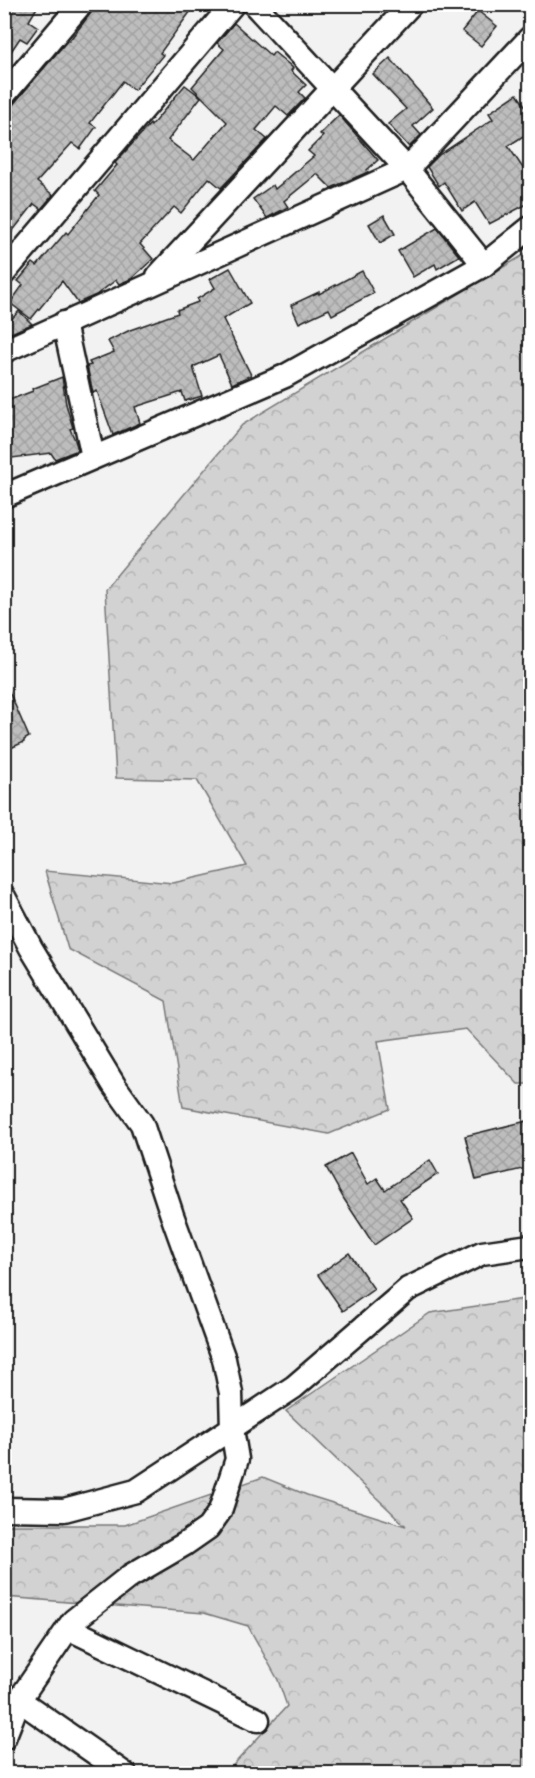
<svg xmlns="http://www.w3.org/2000/svg" width="535" height="1778" font-family="Dekko,sans-serif">
<defs>
<pattern id="forest-crowns" width="20" height="18" patternUnits="userSpaceOnUse" patternTransform="scale(1.5)"><rect width="20" height="18" fill="#d2d2d2"/><path d="M2 6a3 3 0 1 1 6 0M12 15a3 3 0 1 1 6 0" fill="none" stroke="#b4b4b4"/></pattern>
<pattern id="building-cross-hatch" width="8" height="8" patternUnits="userSpaceOnUse" patternTransform="scale(1.5)"><rect width="8" height="8" fill="#bdbdbd"/><path d="M0 0l8 8M0 8l8-8" fill="none" stroke="#a2a2a2"/></pattern>
</defs>
<rect width="100%" height="100%" fill="#f2f2f2"/>
<filter id="ink" filterUnits="userSpaceOnUse"><feTurbulence type="fractalNoise" baseFrequency=".0167" numOctaves="2"/><feDisplacementMap in="SourceGraphic" scale="12" xChannelSelector="R" yChannelSelector="G"/><feConvolveMatrix kernelMatrix="1 2 1 2 8 2 1 2 1" color-interpolation-filters="sRGB"/></filter>
<g filter="url(#ink)">
<g fill="url(#forest-crowns)" stroke="#777" stroke-width="1.5">
<polygon points="530,251 530,1084 518,1084 466,1029 378,1041 390,1109 329,1134 183,1107 166,1001 68,949 45,871 173,883 247,866 197,780 116,778 105,589 242,425"/>
<polygon points="530,1298 530,1773 226,1773 287,1706 278,1680 248,1626 204,1613 5,1597 4,1525 125,1525 263,1477 307,1495 406,1526 286,1411 430,1313"/>
</g>
<g fill="url(#building-cross-hatch)" stroke="#1c1c1c" stroke-width="1.5">
<polygon points="13,4 39,4 29,21 38,27 27,42 20,38 4,62 4,18"/>
<polygon points="98,4 196,4 160,53 163,55 134,90 123,81 90,123 96,127 80,149 72,143 37,182 53,195 41,209 34,204 4,242 5,114 68,40 69,41"/>
<polygon points="478,11 497,26 481,46 462,31"/>
<polygon points="234,23 271,56 274,52 293,68 291,71 306,85 299,92 305,98 288,116 276,106 256,130 267,139 221,188 209,178 181,213 174,207 140,244 153,259 131,279 119,284 116,280 96,295 78,303 62,281 31,319 10,303 23,285 18,281 33,263 37,266 66,232 68,234 99,195 95,191 117,165 115,163 150,124 151,126 185,85 201,97 168,140 194,160 227,122 192,87 224,49 217,43"/>
<polygon points="390,58 433,108 413,126 421,135 409,147 388,124 406,109 373,74"/>
<polygon points="517,94 531,114 531,131 508,146 531,180 531,202 489,224 475,202 462,211 444,182 439,186 427,167 439,155 493,119 489,113"/>
<polygon points="339,115 378,160 367,170 368,172 331,188 317,174 284,201 288,207 267,218 253,199 273,185 275,189 314,156 308,151 323,136 320,134"/>
<polygon points="384,215 395,234 380,243 369,224"/>
<polygon points="437,228 459,256 437,269 435,264 413,277 398,251"/>
<polygon points="230,268 250,303 223,319 251,375 232,384 219,355 193,367 202,396 185,401 182,392 135,407 140,423 113,435 97,391 93,393 87,366 91,365 89,362 114,352 108,341 130,330 178,313 177,310 198,302 197,299 215,288 210,279"/>
<polygon points="362,271 374,293 332,315 329,309 299,323 291,305 319,292 319,294"/>
<polygon points="19,311 32,324 11,333 5,326"/>
<polygon points="62,377 66,404 73,428 70,429 75,440 78,450 55,459 51,453 4,459 4,402 33,391 32,389"/>
<polygon points="4,680 29,737 24,740 24,742 4,751"/>
<polygon points="531,1120 531,1167 476,1180 465,1136"/>
<polygon points="351,1153 368,1184 377,1178 385,1190 430,1160 438,1174 400,1199 413,1218 374,1245 344,1199 326,1167"/>
<polygon points="349,1253 374,1289 343,1311 318,1275"/>
</g>
<g fill="none" stroke-linecap="round" stroke-linejoin="round">
<g stroke="#1c1c1c" stroke-width="27">
<g id="minor">
<polyline points="254,4 407,169 484,265"/>
<polyline points="4,95 81,4"/>
<polyline points="4,273 233,4"/>
<polyline points="158,276 411,4"/>
<polyline points="64,323 93,457"/>
<polyline points="4,351 407,169 530,38"/>
<polyline points="4,496 285,376 484,265 530,228"/>
<polyline points="4,897 31,948 114,1085 142,1124 172,1215 224,1359 231,1393 232,1429 237,1459 220,1511 208,1528 185,1544 130,1576 73,1621 19,1700 4,1738"/>
<polyline points="4,1509 64,1510 136,1491 294,1387 408,1289 482,1253 530,1246"/>
<polyline points="68,1628 258,1720"/>
<polyline points="19,1700 125,1774"/>
</g>
</g>
<use href="#minor" stroke="#fff" stroke-width="22"/>
</g>
</g>
<rect width="535" height="1778" fill="none" stroke="#fff" stroke-width="24"/>
<rect x="12" y="12" width="511" height="1754" fill="none" stroke="#1c1c1c" stroke-width="2" filter="url(#ink)"/>
</svg>
